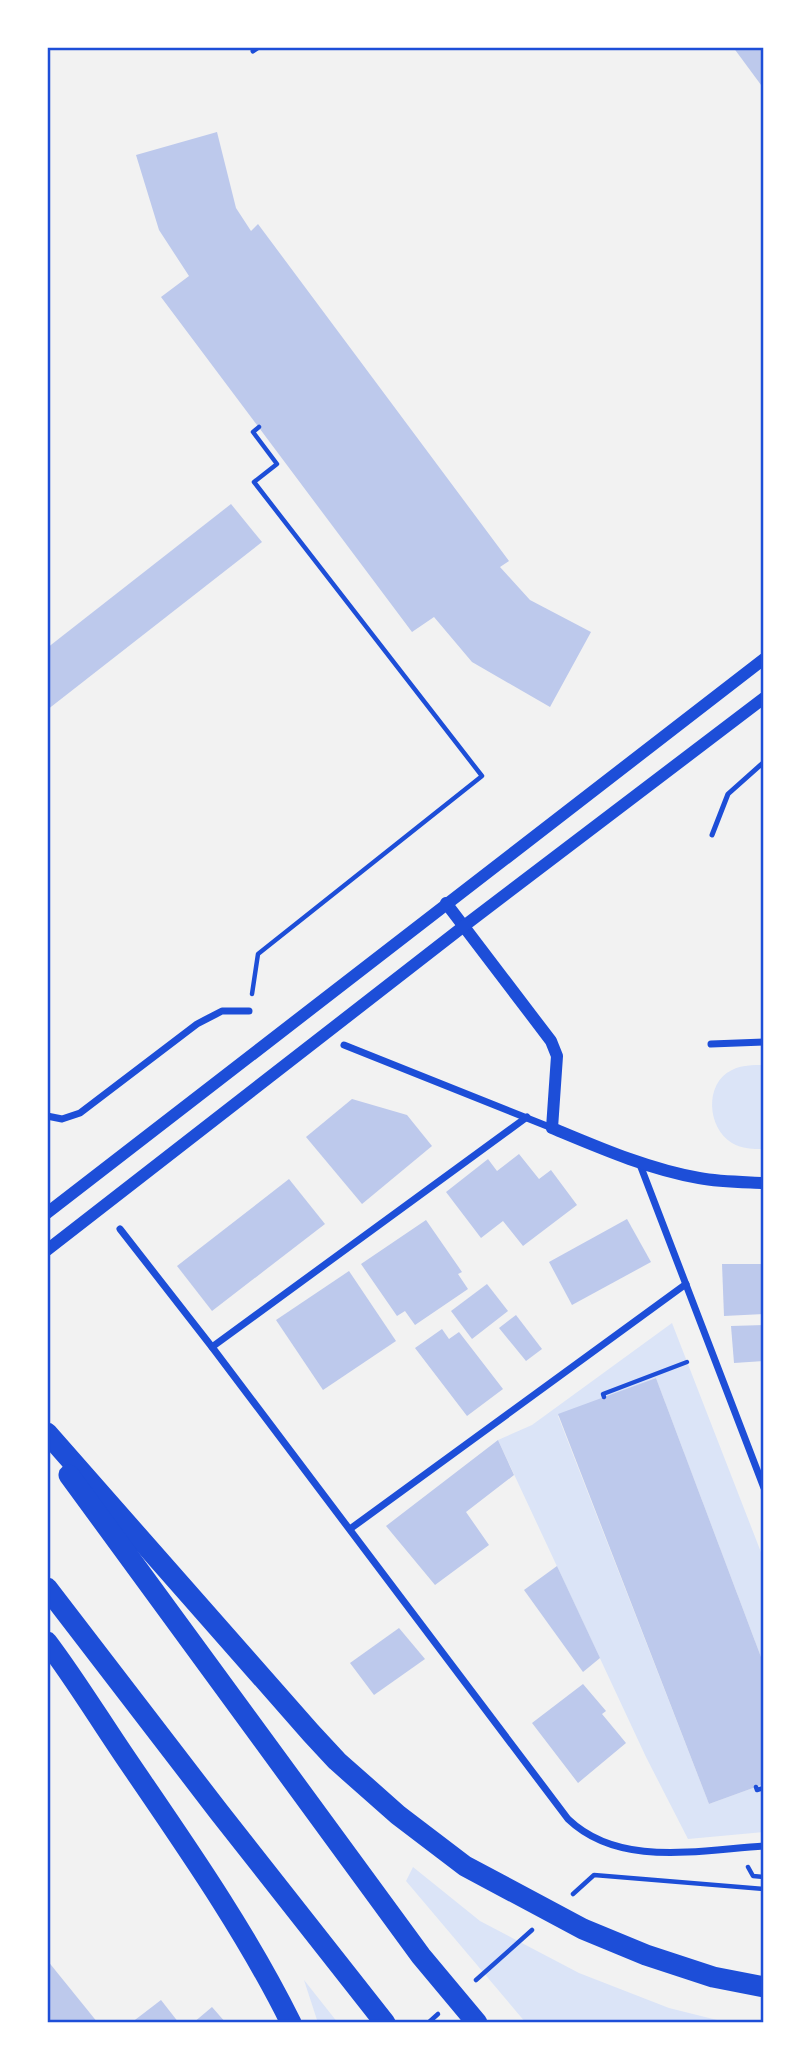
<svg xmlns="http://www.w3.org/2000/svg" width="811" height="2070" font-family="'Exo 2',sans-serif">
<rect width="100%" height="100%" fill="#f2f2f2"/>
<g fill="#dbe4f7">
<path d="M764,1065V1149C753,1149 742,1149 732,1143C707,1128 704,1083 732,1070C742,1065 752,1065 764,1065Z"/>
<polygon points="672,1323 764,1560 764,1665 656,1378 558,1416 709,1804 764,1784 764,1832 688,1839 646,1757 498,1440 532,1425"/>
<polygon points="413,1867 480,1921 579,1973 669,2008 729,2023 526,2023 406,1881"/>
<polygon points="304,1980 338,2023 318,2023"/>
</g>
<g fill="#bdc9ec">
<polygon points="733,47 764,47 764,89"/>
<polygon points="217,132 236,208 251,231 258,224 509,561 500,567 530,600 591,632 550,707 472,662 434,617 412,632 161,297 189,276 159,230 136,155"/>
<polygon points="231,504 262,542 47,710 47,648"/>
<polygon points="352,1099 407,1115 432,1146 362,1204 306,1137"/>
<polygon points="519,1154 539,1179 551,1170 577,1205 523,1246 503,1221 481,1238 446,1192 488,1159 497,1171"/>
<polygon points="289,1179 325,1224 212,1311 177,1266"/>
<polygon points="627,1219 651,1262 572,1305 549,1262"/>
<polygon points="426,1220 462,1272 458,1274 468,1289 415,1325 405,1311 397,1316 361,1264"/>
<polygon points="722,1264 764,1264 764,1314 724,1316"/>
<polygon points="349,1271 396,1341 323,1390 276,1320"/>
<polygon points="487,1284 508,1311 472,1339 451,1311"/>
<polygon points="516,1315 542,1349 526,1361 499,1328"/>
<polygon points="764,1325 764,1361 734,1363 731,1326"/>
<polygon points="442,1329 449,1339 459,1332 503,1389 467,1416 415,1348"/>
<polygon points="656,1378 764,1665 764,1784 709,1804 558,1414"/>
<polygon points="498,1440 514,1475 466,1512 489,1545 435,1585 386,1526"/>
<polygon points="557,1566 600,1658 583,1672 524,1590"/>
<polygon points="399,1628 425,1659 374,1695 350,1663"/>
<polygon points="583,1684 606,1711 602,1714 626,1743 578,1783 532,1723"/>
<polygon points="47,1960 98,2023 47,2023"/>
<polygon points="161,2000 179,2023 131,2023"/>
<polygon points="212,2007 226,2023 193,2023"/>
</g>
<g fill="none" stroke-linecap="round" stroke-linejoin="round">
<g stroke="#1d4ed8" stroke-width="4.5">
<polyline points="252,994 258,954 482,776 254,482 277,464 253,432 259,427"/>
<polyline points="604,1397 603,1394 687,1362"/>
<polyline points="756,1787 757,1790 764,1788"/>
<polyline points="748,1867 753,1876 764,1877"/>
<polyline points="573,1894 594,1875 764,1889"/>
<polyline points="476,1980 532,1930"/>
<polyline points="428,2023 438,2014"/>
</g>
<g stroke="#1d4ed8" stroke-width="5">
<polyline points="253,51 259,47"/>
<polyline points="712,835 728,794 764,762"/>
</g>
<g stroke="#1d4ed8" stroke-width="7">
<polyline points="711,1044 764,1042"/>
<polyline points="344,1045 552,1128"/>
<polyline points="47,1116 62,1119 80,1113 197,1024 222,1011 249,1011"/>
<polyline points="639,1162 764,1488"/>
<path d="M120,1229L212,1347L568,1819C619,1868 699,1850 764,1846"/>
<polyline points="212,1347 527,1117"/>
<polyline points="350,1529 686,1284"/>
</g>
<g stroke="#1d4ed8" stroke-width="12">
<path d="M446,903L551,1041L557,1056L552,1128C600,1148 648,1169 699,1178C720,1182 743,1182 764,1183"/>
<polyline points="47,1213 764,659"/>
<polyline points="47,1250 464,926 764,698"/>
</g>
<g stroke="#1d4ed8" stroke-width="21">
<polyline points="47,1433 311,1733 337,1761 398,1815 465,1866 583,1929 646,1955 713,1977 764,1987"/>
<polyline points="69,1475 421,1956 477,2023"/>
<polyline points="47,1588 219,1812 385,2023"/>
<path d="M47,1642C78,1683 104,1727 134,1770C190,1852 247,1934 291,2023"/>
</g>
</g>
<rect width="811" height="2070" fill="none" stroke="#ffffff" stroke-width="98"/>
<rect x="49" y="49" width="713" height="1972" fill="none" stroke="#1d4ed8" stroke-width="2.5"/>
</svg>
